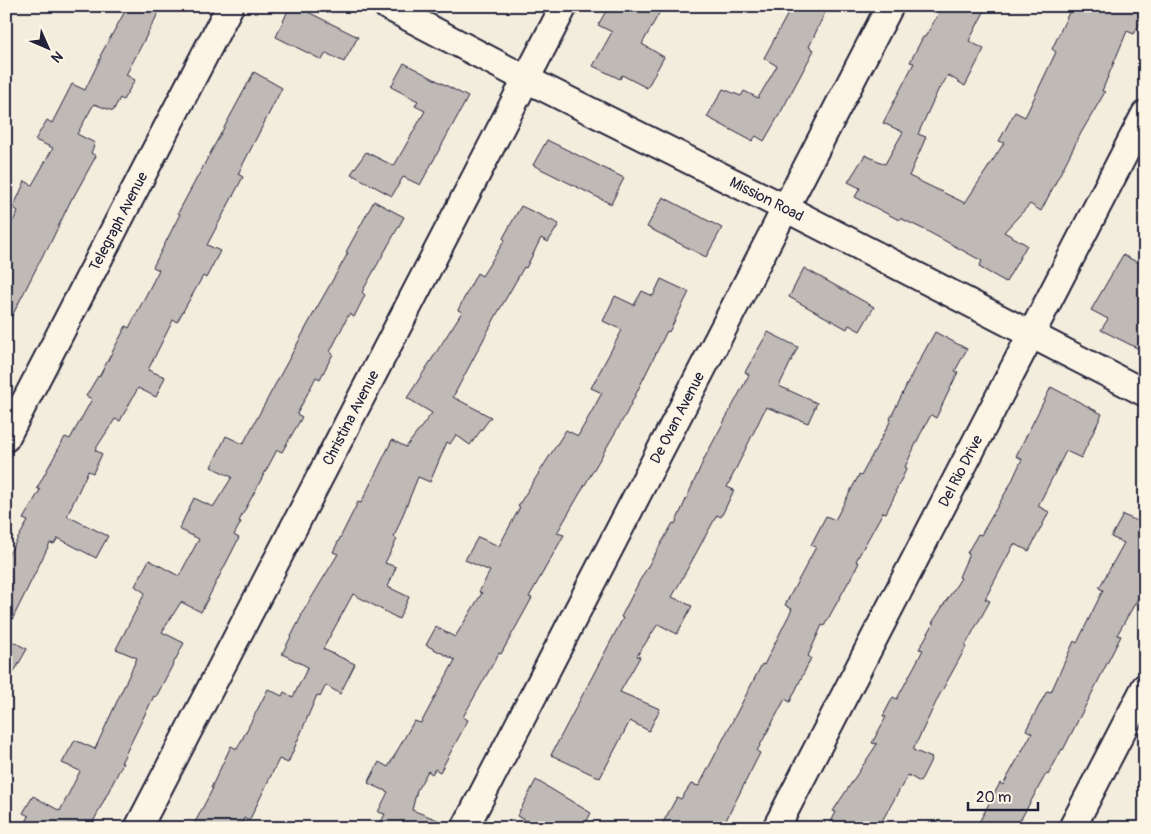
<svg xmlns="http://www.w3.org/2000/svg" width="1151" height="834" font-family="Pangolin,sans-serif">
<rect width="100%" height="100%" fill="#f3edde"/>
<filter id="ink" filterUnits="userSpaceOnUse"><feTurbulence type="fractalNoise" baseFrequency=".02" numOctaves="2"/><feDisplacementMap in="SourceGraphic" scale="10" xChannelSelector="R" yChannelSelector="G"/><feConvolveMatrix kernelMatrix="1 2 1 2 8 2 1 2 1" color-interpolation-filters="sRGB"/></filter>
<g filter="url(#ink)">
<g fill="#bfbab6" stroke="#22223b">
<polygon points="128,6 162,6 126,75 135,80 123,100 120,98 113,111 94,104 77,134 95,143 91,153 96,156 73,198 72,198 47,250 46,249 6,328 6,235 18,211 13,208 25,181 32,185 53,148 35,140 47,120 52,123 72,84 85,90 101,57 100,56"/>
<polygon points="290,6 296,6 358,37 344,62 326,53 322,60 276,37"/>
<polygon points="609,6 663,6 642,44 664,57 647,88 622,75 620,79 593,66 612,32 598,25"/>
<polygon points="792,6 828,6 809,47 814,50 782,110 764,141 756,136 752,141 707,117 723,89 741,96 744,91 758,98 777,66 764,58"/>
<polygon points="943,6 987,6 969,41 984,49 965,86 948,75 940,89 939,88 918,134 926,137 909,176 965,203 1004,143 999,141 1015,112 1025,117 1056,52 1052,49 1072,6 1145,6 1145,13 1134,34 1127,31 1102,91 1105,92 1081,133 1041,211 1030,204 1004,232 1027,245 1006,282 979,267 982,261 925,230 900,218 899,220 855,197 860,188 848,182 865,155 885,164 903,132 883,123 914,63 910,62 923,37 925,37"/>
<polygon points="404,63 468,97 420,185 403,177 392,196 351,174 366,152 394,166 425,111 415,106 418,101 391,87"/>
<polygon points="254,72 282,88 238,174 243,177 207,245 220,251 206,278 203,276 177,322 173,320 148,370 165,377 156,397 138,388 120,421 115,419 95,450 102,454 93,473 88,471 67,516 108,536 96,558 58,538 54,544 50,543 6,632 6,559 28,521 23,519 40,490 37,488 65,437 70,439 92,399 86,396 98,376 99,377 126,326 129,328 159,270 153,267 180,214 178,213"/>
<polygon points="547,140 624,178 611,204 533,165"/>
<polygon points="663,197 722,228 706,257 647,227"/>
<polygon points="374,201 404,217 362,292 365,295 354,317 349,314 330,352 333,354 320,379 316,377 297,414 302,417 282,452 277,450 239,521 241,522 234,535 239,538 201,612 181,602 162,632 184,643 156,697 154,696 121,763 123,763 91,826 94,828 23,828 29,816 23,813 33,796 60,811 80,771 62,763 75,740 95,749 137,658 116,649 145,593 135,586 149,560 179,576 199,539 179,529 194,498 213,507 232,477 211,467 226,436 243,444 315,311 348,253 346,252"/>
<polygon points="521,206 559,224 548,242 541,238 526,268 524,267 497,314 453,397 491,417 470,445 456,435 450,444 447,442 430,482 418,477 394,537 397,539 385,563 396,567 388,587 409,597 399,619 353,594 323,649 355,664 340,694 326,685 320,697 317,695 288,763 279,759 249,821 244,818 239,828 192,828 213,788 211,788 231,746 237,749 268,689 282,696 284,692 293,697 308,667 282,654 302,615 301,615 338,554 333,552 358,502 361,503 392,440 406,447 432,413 407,398 462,312 458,310 477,273 482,276 505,240 503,238"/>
<polygon points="1123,255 1145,266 1145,352 1101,330 1108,319 1091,310"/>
<polygon points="804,268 874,307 860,331 849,325 847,329 789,297"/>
<polygon points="661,279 689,292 669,332 667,331 626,414 557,533 564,535 529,597 532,598 501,654 499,653 463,717 468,720 440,772 435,769 432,774 428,771 417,790 412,810 451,825 450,828 393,828 381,822 385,814 378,812 388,792 368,783 379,762 388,767 414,721 421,723 455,660 426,645 436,627 455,637 482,593 479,592 490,571 465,560 478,537 499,546 520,507 518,506 566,430 578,436 602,393 591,388 622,330 603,321 615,296 634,305 642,291 653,296"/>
<polygon points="768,332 798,347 779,386 817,403 808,423 766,407 727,487 734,490 721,517 717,515 672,597 692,606 677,634 658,624 637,656 640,657 620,692 660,709 649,731 630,721 600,778 551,755 623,618 621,617 640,580 673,523 675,524 705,457 749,375 745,372"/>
<polygon points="935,332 967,349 955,371 958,372 936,418 931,415 920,435 905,467 907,468 895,492 896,493 886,513 883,512 856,561 859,563 824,626 822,625 808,656 811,658 790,702 785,699 757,751 760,753 722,828 660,828 677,797 681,799 691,784 699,786 762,664 764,665 792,609 785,605 816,547 811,545 826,516 835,520 859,475 861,476 891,420 890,419 913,372"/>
<polygon points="1051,387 1102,414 1081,458 1066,451 1038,506 1049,512 1029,551 1014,544 985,599 990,601 965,646 966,647 939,696 913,750 932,758 920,782 908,775 878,828 828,828 836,812 833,811 877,744 872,743 886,717 883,716 893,697 897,699 923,650 919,649 934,623 932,623 961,578 959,577 969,554 967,553 978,534 981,535 1011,483 1022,459 1016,456"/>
<polygon points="1123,515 1145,524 1145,586 1117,635 1121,636 1063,750 1062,749 1048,775 1046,774 1016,828 976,828 1000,783 1003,785 1032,733 1026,730 1047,691 1051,692 1074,641 1077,643 1103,590 1099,588 1124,543 1111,537"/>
<polygon points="6,638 27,649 6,686"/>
<polygon points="536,780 591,813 583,828 540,828 517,816"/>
</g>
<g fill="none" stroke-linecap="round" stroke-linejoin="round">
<g stroke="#22223b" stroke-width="30">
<g id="minor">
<path id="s1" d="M387,6L526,79L785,208L1145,393"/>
<path id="s2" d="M6,438L230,6"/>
<path id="s3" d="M138,828L564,6"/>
<path id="s4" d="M465,828L890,6"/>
<path id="s5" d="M776,828L1145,114"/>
<polyline points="1072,828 1145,687"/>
</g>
</g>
<use href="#minor" stroke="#fcf5e5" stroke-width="26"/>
</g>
</g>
<g text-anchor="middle" stroke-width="4" stroke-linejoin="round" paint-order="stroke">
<g font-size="15" fill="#22223b" stroke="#fcf5e5">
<text dy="5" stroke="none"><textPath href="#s1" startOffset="426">Mission Road</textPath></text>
<text dy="5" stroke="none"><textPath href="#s2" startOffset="244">Telegraph Avenue</textPath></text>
<text dy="5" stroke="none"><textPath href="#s3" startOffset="462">Christina Avenue</textPath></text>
<text dy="5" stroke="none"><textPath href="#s4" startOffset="462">De Ovan Avenue</textPath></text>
<text dy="5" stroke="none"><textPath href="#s5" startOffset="402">Del Rio Drive</textPath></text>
</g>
</g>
<rect width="1151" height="834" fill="none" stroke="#fcf5e5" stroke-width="25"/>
<rect x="12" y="12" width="1126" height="809" fill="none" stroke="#22223b" stroke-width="2" filter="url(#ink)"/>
<g transform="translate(48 48) rotate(135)" stroke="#fcf5e5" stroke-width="4" paint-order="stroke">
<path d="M0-4L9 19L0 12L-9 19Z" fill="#22223b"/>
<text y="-8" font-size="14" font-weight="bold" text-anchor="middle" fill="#22223b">N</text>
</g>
<path d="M968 802v8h70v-8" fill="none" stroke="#22223b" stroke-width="2.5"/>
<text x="976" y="802" font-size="15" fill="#22223b" stroke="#fcf5e5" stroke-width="4" paint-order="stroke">20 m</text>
</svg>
